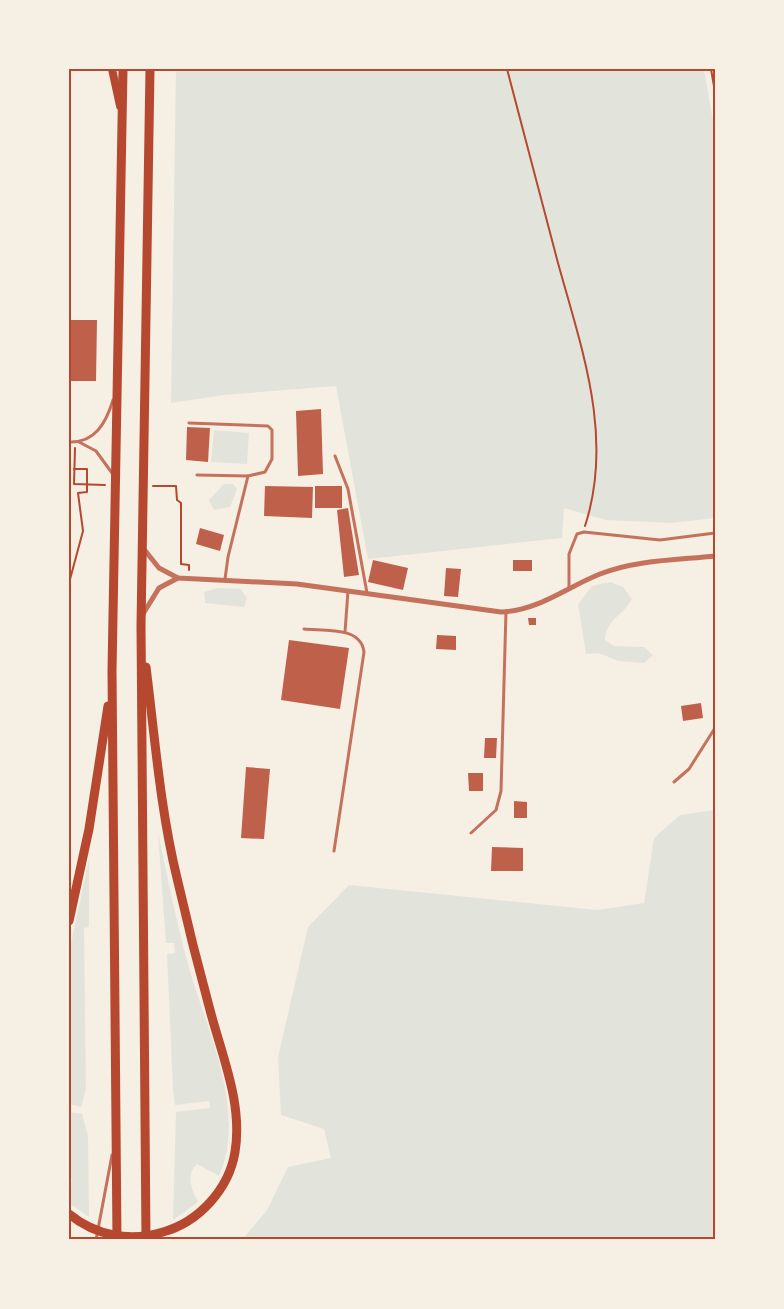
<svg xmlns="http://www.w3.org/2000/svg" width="784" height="1309" font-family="Inter,sans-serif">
<rect width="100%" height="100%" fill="#f6efe4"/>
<g fill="#e2e4dc">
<polygon points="176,69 704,69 715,133 715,518 671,523 606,520 564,508 562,538 368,559 336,386 224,395 171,403"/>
<polygon points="214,430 249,433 247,464 211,462"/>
<polygon points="224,484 233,484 237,489 230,507 214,510 209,500"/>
<path d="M610,582L623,587L632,599C623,616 606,619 605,640L614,646L644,647L653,655L644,663L618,661L599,653L586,654L578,604L592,586Z"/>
<polygon points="218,588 241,589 247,598 244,607 205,603 204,592"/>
<polygon points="715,810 715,1240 242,1240 267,1210 288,1167 331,1158 324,1129 281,1115 278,1057 308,927 349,885 597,910 644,903 654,838 680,815"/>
<path d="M158,833C168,879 177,926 190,971C208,1033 247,1112 219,1176L197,1164C185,1175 192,1190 198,1202L173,1220L176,1112L210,1108L209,1101L175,1105L173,1091L167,954L175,953L174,943H166Z"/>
<polygon points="89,859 89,927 84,928 86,1089 81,1107 69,1104 69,953"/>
<polygon points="69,1112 82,1114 88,1136 89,1217 69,1203 72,1180 69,1168"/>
</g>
<g fill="#bf614a">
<polygon points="69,320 97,320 96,381 69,381"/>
<polygon points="321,409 323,474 298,476 296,411"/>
<polygon points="187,427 210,428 208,462 186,460"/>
<polygon points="265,486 313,487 312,518 264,516"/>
<rect x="315" y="486" width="27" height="22"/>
<polygon points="348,508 359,575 344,577 337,510"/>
<polygon points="200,528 224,535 220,551 196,544"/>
<polygon points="373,560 408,568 403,590 368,582"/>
<rect x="513" y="560" width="19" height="11"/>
<polygon points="446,568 461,569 458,597 444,596"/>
<polygon points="528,618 536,618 536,625 529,625"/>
<polygon points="437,635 456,636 456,650 436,649"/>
<polygon points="289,640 349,648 340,709 281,700"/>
<polygon points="701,703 703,718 683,721 681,706"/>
<polygon points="485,738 497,738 496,758 484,758"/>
<polygon points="246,767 270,769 264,839 241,838"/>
<polygon points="468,773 483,773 483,791 469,791"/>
<polygon points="514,801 527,802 527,818 514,818"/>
<polygon points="492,847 523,848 523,871 491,871"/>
</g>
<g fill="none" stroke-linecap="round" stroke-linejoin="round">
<g stroke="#b5482f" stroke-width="2">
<path d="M507,69C524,134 541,198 558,263C582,350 614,437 585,526"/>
<polyline points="711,69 715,92"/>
<polyline points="75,448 74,484 105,485"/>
<polyline points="153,486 176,486 177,500 181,503 181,564 189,565 189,570"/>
<polyline points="69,583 83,531 78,493 87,492 87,469 74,469"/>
</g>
<g stroke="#c5725c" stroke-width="3">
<polyline points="189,423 268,426 272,430 272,459 265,472 248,476 197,475"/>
<path d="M69,442C95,443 106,423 113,400"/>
<polyline points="79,442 96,451 112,473"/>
<polyline points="335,456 348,489 367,593"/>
<polyline points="225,579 228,557 248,476"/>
<polyline points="569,588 569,554 577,534 584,532 660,540 715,533"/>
<path d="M304,629C324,631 361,626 364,652L334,851"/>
<polyline points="345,632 348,591"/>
<polyline points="674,782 689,769 715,728"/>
<polyline points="471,833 496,810 501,791 506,611"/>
<polyline points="96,1240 112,1155"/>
</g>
<g stroke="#c5725c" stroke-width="5">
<path d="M143,548L159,568L178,578L297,584L501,612C538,611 567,587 600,574C636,560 677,560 715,556"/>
<polyline points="143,614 159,588 178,578"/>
</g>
<polyline stroke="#b5482f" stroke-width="8" points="112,69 120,106"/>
<g stroke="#b5482f" stroke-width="9">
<polyline points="69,921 89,829 108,706"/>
<path d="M69,1214C96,1236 130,1242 163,1232C199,1222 229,1189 235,1152C243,1104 222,1056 210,1010C198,966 187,922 177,878C160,808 155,738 146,667"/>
<polyline points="117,1240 112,671 123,69"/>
<polyline points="146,1240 141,626 150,69"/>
</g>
</g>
<rect width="784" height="1309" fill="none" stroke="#f6efe4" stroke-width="141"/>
<rect x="70" y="70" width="644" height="1168" fill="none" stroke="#b5482f" stroke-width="2"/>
</svg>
